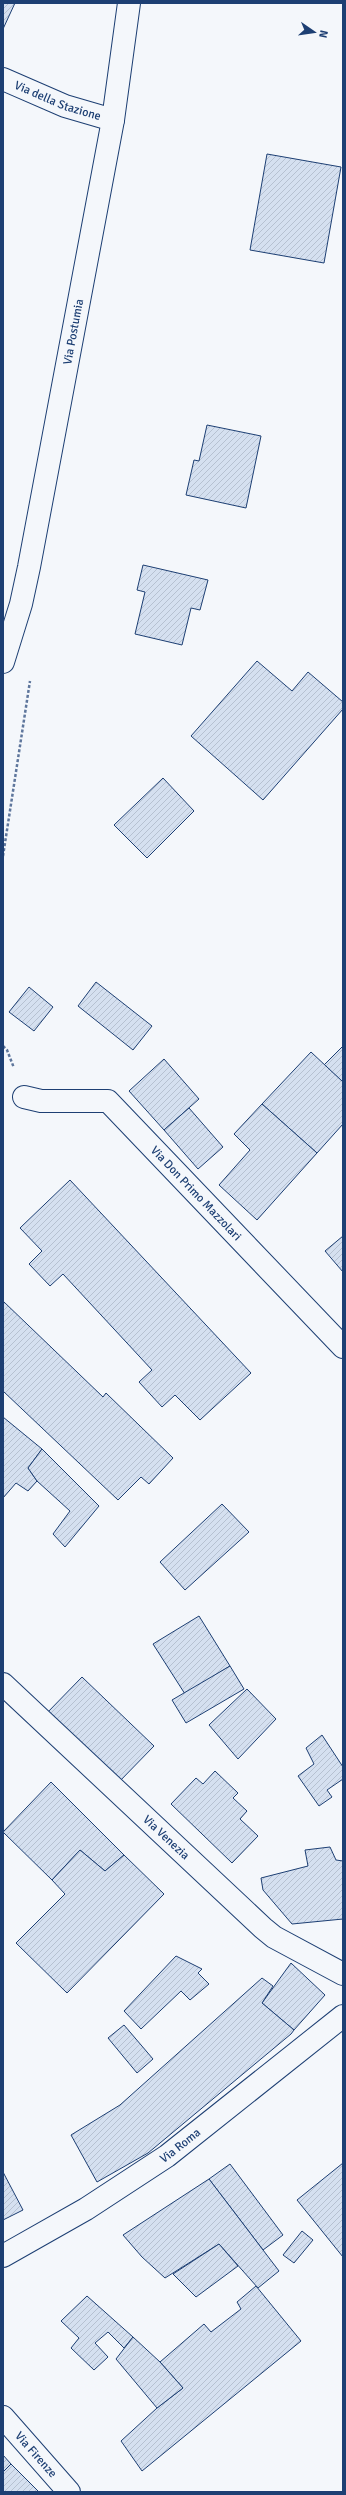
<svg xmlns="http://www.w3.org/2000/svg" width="346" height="2495" font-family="Signika,sans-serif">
<defs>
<pattern id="building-hatch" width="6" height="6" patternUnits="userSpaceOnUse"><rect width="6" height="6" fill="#d5e0f0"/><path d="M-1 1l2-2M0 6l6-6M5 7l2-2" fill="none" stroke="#b6c1d1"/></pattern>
</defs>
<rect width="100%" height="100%" fill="#f4f7fb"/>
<g fill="url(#building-hatch)" stroke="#1d3f73">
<polygon points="3,3 15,3 3,29"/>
<polygon points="267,154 341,167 324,263 250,250"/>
<polygon points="207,425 261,436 246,508 186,495 194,460 199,461"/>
<polygon points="143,565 208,580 200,610 191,608 182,645 135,634 145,592 137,590"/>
<polygon points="257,661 292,691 308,672 343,702 343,709 263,800 191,736"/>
<polygon points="163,778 194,811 147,858 114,825"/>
<polygon points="96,982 152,1026 133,1050 78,1006"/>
<polygon points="29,987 53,1007 34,1031 9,1012"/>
<polygon points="343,1046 343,1082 324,1065"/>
<polygon points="311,1052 343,1082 343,1124 317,1153 262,1104"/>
<polygon points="164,1059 199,1099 164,1130 129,1091"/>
<polygon points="262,1104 317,1153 257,1220 219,1185 250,1150 234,1134"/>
<polygon points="189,1108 223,1147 198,1169 164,1130"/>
<polygon points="70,1180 251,1373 200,1420 175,1395 162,1407 139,1382 152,1370 63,1274 50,1286 29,1264 42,1251 20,1228"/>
<polygon points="343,1236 343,1272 325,1251"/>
<polygon points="3,1301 103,1397 106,1393 173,1458 149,1484 141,1477 118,1500 3,1391"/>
<polygon points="3,1417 42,1449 28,1468 37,1481 28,1491 16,1483 3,1498"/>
<polygon points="42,1449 99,1506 65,1547 53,1534 70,1511 37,1481 28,1468"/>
<polygon points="222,1504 249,1532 185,1590 160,1562"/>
<polygon points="199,1616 230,1666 185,1694 153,1644"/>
<polygon points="230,1666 244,1689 186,1723 172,1700"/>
<polygon points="82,1677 154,1746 117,1784 45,1715"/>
<polygon points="247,1689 276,1719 238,1759 209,1725"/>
<polygon points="322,1735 343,1767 343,1779 327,1790 332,1797 319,1806 298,1776 314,1764 306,1748"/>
<polygon points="215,1771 238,1793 233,1798 247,1811 240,1819 258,1836 232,1863 171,1804 196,1778 203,1784"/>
<polygon points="51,1782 124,1855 105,1871 80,1850 52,1880 3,1832"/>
<polygon points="330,1847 336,1860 343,1861 343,1919 292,1924 263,1890 261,1878 308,1866 305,1850"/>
<polygon points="80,1850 105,1871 124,1855 164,1894 67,1993 16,1943 65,1894 52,1880"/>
<polygon points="176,1956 202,1969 198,1973 209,1984 190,2000 181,1991 141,2029 124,2011"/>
<polygon points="291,1963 325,1995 294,2030 262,2003"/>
<polygon points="262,1978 273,1986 262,2003 294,2030 291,2034 148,2153 97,2182 71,2135 120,2105"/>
<polygon points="124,2025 153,2059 137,2073 108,2038"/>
<polygon points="343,2163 343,2257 297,2200"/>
<polygon points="230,2164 283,2235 263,2250 209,2179"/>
<polygon points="3,2172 23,2210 3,2220"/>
<polygon points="209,2179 279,2271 258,2288 219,2244 165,2278 142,2257 123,2235"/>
<polygon points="302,2231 313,2240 294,2263 283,2255"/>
<polygon points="219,2244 238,2266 196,2297 173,2274"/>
<polygon points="256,2286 301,2341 142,2471 121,2441 157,2408 183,2388 160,2362 204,2324 211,2332 241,2309 237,2302"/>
<polygon points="87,2296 133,2337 124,2348 108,2332 95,2343 108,2357 94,2370 71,2348 79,2338 61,2321"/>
<polygon points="133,2337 160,2362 183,2388 157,2408 116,2359"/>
<polygon points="3,2455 11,2464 3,2472"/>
<polygon points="11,2464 39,2492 3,2492 3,2472"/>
</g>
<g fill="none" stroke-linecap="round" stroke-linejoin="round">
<g stroke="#1d3f73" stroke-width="24">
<g id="street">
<path id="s1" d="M3,79L65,106L113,120"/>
<path id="s2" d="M24,1097L41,1101H108L343,1347"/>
<path id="s3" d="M3,2417L69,2492"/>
</g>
</g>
<g stroke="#1d3f73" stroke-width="24">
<g id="secondary">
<path id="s4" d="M3,1684L263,1928L274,1937L343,1974"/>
<path id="s5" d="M3,2256L86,2209L167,2156L343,2016"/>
</g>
</g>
<g stroke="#1d3f73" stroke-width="24">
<g id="primary">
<path id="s6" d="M3,662L21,604L29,567L113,120L129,3"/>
</g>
</g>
<g stroke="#5e769c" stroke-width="2.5" stroke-dasharray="3 2" stroke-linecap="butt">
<polyline points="3,856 30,681"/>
<polyline points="3,1046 7,1050 14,1068"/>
</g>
<use href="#street" stroke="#f4f7fb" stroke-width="22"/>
<use href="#secondary" stroke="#f4f7fb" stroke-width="22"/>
<use href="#primary" stroke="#f4f7fb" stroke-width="22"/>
</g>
<g text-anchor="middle" stroke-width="3" stroke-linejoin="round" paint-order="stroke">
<g font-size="12" fill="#1d3f73" stroke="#f4f7fb">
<text dy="4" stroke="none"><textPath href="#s1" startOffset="59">Via della Stazione</textPath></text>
<text dy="4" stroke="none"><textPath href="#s6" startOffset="338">Via Postumia</textPath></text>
<text dy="4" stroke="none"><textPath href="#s2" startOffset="212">Via Don Primo Mazzolari</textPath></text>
<text dy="4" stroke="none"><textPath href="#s4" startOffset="224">Via Venezia</textPath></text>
<text dy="4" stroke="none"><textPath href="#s5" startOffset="209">Via Roma</textPath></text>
<text dy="4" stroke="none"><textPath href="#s3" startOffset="50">Via Firenze</textPath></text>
</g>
</g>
<rect width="346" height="2495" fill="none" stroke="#1d3f73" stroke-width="8"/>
<g transform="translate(314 32) rotate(103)" stroke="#f4f7fb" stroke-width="3" paint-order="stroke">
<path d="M0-3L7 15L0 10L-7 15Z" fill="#1d3f73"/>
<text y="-6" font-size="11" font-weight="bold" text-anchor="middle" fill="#1d3f73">N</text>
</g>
</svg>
